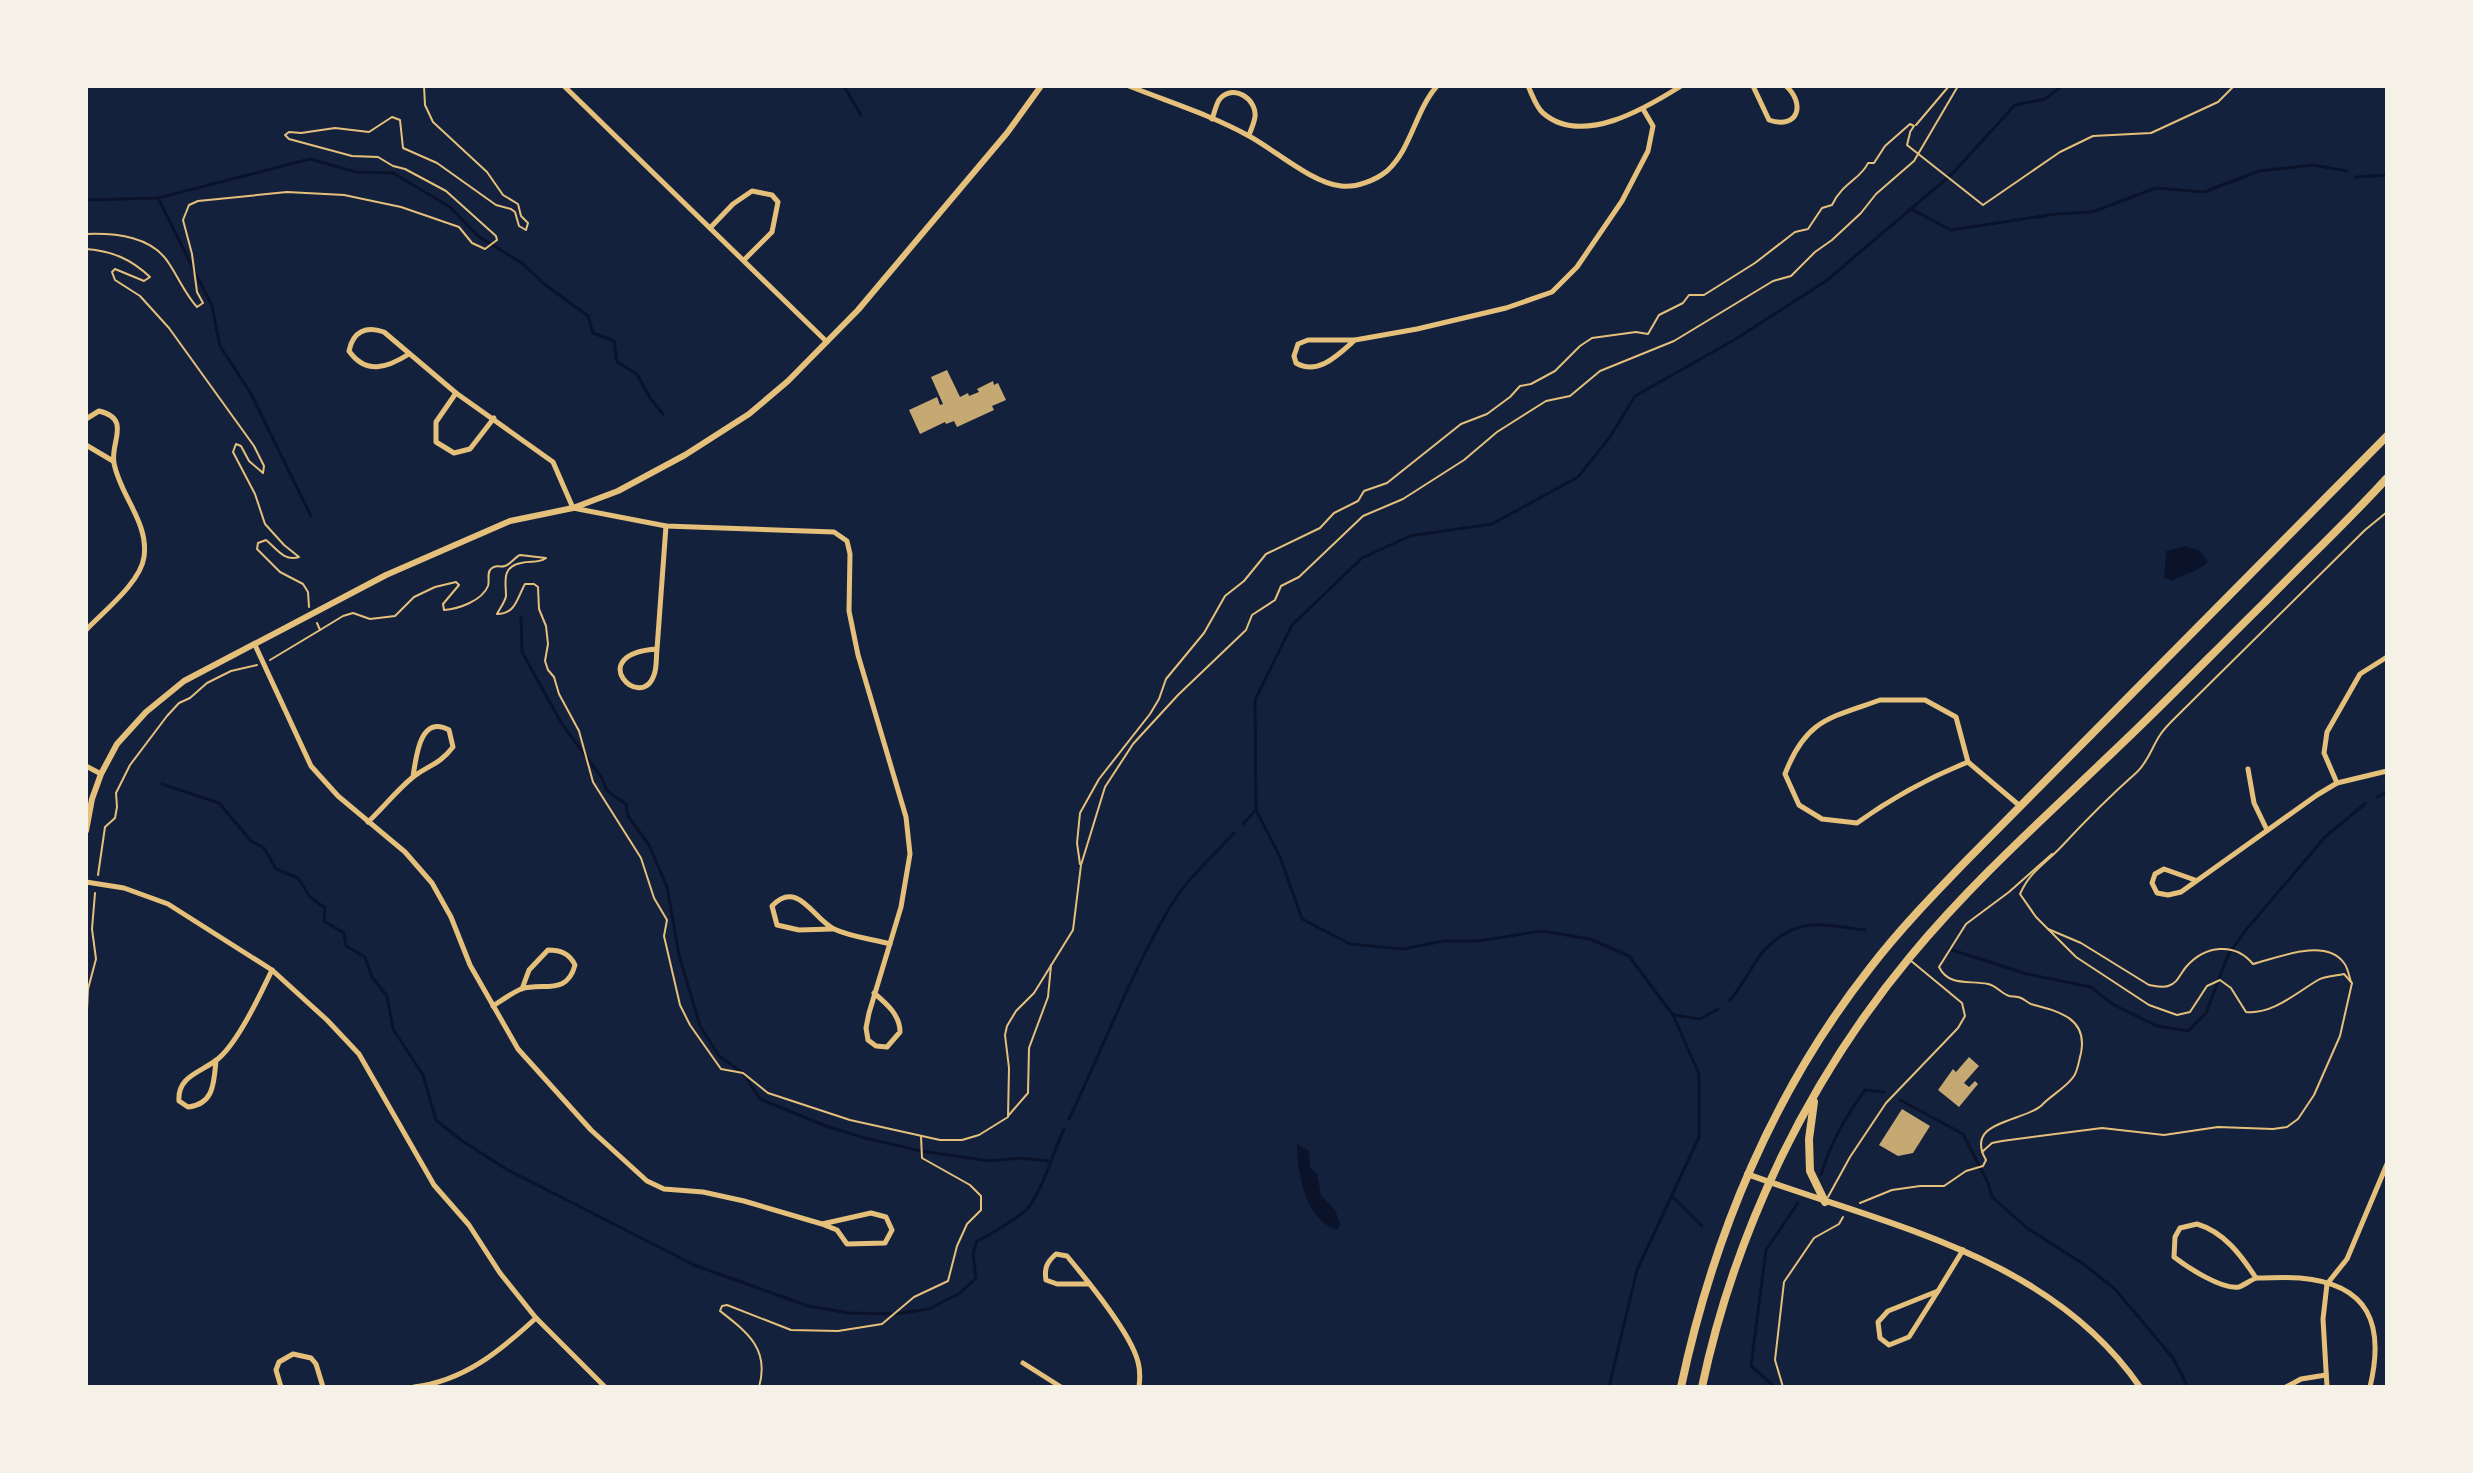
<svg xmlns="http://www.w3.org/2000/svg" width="2473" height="1473" font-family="Bitter,serif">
<rect width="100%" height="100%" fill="#14213d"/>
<g fill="#0b132b">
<path d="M2186,546L2200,551L2208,562C2199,571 2184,574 2172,581L2164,578L2166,551Z"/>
<path d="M1297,1144L1309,1151L1310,1167L1317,1174L1321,1195L1335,1210L1340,1223L1338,1230C1305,1221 1297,1173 1297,1144Z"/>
</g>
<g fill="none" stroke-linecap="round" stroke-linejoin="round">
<g stroke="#0b132b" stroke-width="3">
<polyline points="844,86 861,115"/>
<polyline points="2356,177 2387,175"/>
<polyline points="158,198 212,306 220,346 250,392 311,516"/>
<polyline points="86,200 158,198 310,159 356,172 393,173 450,207 479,237 522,263 544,284 588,316 593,333 614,341 617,362 637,374 650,398 663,414"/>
<polyline points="1911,209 1951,230 2056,214 2092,212 2156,188 2204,192 2259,171 2313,165 2347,171"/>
<polyline points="521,617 522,652 562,724 602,778 607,791 626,804 628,816 649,845 667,887 679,955 700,1026 719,1056 743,1073 760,1099 826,1126 865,1138 921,1151 989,1161 1020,1158 1048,1161"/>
<path d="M162,784L219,803L251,841L264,848L276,869L298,878L310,897L325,908L324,921L344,933L346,946L365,957L372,977L387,996L393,1029L423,1075L436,1120L461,1140L506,1169L694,1265L808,1306L849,1313L894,1314L929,1309L960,1293L976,1278L973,1254L977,1241C990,1235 1015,1220 1026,1210C1041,1195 1054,1150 1064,1129"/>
<polyline points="2377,797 2387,792"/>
<polyline points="1243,824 1256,810"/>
<polyline points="1949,949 2027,974 2091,987 2114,1005 2157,1026 2188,1031 2206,1013 2228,955 2245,931 2325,837 2366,803"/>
<path d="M1730,1000C1743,986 1750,968 1762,953C1794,916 1821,924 1865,930"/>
<polyline points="1673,1015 1700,1019 1718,1009"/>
<polyline points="1900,1100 1963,1134 1988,1183 1992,1197 2027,1228 2082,1263 2115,1289 2173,1358 2188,1387"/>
<path d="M1069,1119C1103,1048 1130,975 1170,907C1187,879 1212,857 1234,833"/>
<path d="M1821,1175C1830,1143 1846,1116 1865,1090L1884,1092"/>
<polyline points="1674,1198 1702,1226"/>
<polyline points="1609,1387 1637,1270 1699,1137 1699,1074 1673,1015 1629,956 1590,939 1542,931 1478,941 1444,941 1403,949 1350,944 1302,919 1280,857 1256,810 1255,700 1292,625 1362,558 1410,536 1492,524 1578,477 1610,437 1635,396 1734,340 1826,281 1952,174 2015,105 2045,99 2062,86"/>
<polyline points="1775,1387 1751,1366 1766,1250 1798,1203"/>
</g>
</g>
<g fill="#c6a872">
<polygon points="947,370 960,397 968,393 969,396 979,392 977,389 993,381 994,385 998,383 1006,400 992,406 994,410 957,427 954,421 946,424 945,422 920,434 909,410 937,397 940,405 943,404 931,377"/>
<polygon points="1969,1057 1979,1066 1964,1083 1969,1087 1975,1081 1978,1084 1959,1107 1938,1090 1953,1069 1956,1072"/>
<polygon points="1902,1109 1930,1126 1913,1153 1898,1156 1879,1145"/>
</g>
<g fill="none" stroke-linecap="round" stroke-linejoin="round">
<g stroke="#e5c07b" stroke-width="2">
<polyline points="1916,125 1949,86"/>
<polyline points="1910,133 1907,145 1983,205 2060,152 2093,136 2151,133 2218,102 2234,86"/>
<path d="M86,234C116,233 153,236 170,265C179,279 186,295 197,307L203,303L197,292L192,254L183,220L189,205L198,201L287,192L344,195L401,207L459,227L472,243L485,249L497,240L496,236L446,191L405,169L393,166L378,157L352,156L289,139L285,135L289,132L301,133L335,128L369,132L392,117L400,120L403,148L437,163L496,205L511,209L515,212L519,226L526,230L528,223L521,216L518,204L503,195L487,172L433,122L425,105L424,86"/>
<path d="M86,249C112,251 131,259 150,277L144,281L115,269L112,272L115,280L140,296L169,328L254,446L264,466L263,473L249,461L241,446L236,444L233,452L255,494L265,524L284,545L299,557C284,562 276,548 266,540L258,543L257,549L280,572L303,584L308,592L309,607"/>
<path d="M320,630L343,616L353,613L370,619L395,616L414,597L435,587L456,582L459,585L443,604L444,610C458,609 482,601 488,586C490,580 486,572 492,568C497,564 499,568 505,566C511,564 515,557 520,555L546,558C538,564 531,560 521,563C501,567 506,582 506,596C505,602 500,608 497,614C516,614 517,598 525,584H534L538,587L539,609L546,626L548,644L545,661L548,670L554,677L559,694L579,731L593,782L641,858L654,898L667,920L664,936L680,1005L690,1025L721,1069L743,1073L768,1093L850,1120L940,1140H962L979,1135L1008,1117L1009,1068L1005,1035L1007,1026L1016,1011L1034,993L1073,930L1081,865L1105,787L1133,744L1178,695L1246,630L1252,615L1275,600L1281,586L1299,577L1363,516L1403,499L1464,460L1497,432L1546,401L1570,396L1600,371L1674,341L1773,281L1791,276L1815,252L1832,240L1861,213L1876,194L1914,161L1958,86"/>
<polyline points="270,660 320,630 317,623"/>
<path d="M1080,864L1077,843L1080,813L1099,779L1150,714L1159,699L1166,679L1204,633L1225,596L1244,581L1266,554L1320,528L1334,513L1358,501L1364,491L1387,483L1461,424L1487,414L1510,397L1520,386L1531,384L1555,371L1580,346L1592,338L1636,332L1648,334L1659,315L1683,303L1689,295H1704L1755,263L1795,232L1808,229L1822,208L1832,205C1842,183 1862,178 1868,163H1874L1885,146L1910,124L1914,126L1910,132"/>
<polyline points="98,875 105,827 115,818 117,807 116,793 130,765 167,716 179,703 190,698 207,683 231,671 257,665"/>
<path d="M2048,929L2081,943L2149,985C2155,986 2163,988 2168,986C2178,983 2180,974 2186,967C2205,945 2235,942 2253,964C2277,958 2325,937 2344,963C2348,968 2349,976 2351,982"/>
<polyline points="86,1030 88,989 96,959 92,929 95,893"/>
<polyline points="1008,1116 1028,1093 1029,1048 1048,997 1051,965"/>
<path d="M1982,1152L1992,1143L2002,1141L2102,1128L2164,1135L2218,1127L2273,1129L2287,1127L2298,1119L2314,1095L2340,1036L2352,983L2344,974C2335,976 2325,976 2318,980C2296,993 2272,1015 2246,1012L2231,988L2220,980L2207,986L2190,1012L2177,1015L2149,1005L2076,957L2036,917L2020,894C2030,871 2045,864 2061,847C2085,821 2110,796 2137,772C2148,762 2152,747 2160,735C2165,727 2174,719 2181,712L2365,530L2387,512"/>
<path d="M1860,1203L1892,1190L1920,1186H1944L1966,1171L1983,1166L1986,1160C1963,1120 2025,1122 2042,1105C2050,1096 2067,1087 2074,1076C2078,1070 2079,1060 2081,1053C2088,1018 2058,1011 2031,1004C2028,1003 2024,999 2021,998C2017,996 2013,997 2009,996C2001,993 1997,986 1988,984C1969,980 1949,987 1939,967L1966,924L2009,892L2052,854"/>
<path d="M759,1387C770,1349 747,1332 720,1311L722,1306L727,1305L791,1330L838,1331L882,1324L914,1297L948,1281L957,1246L967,1224L981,1210V1196L970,1185L922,1158L921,1136"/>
<polyline points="1783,1387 1775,1360 1784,1282 1814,1238 1839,1224 1843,1217"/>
</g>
<polyline stroke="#e5c07b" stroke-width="2" points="1828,1197 1850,1157 1886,1103 1958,1028 1965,1016 1962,1003 1910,960"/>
<g stroke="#e5c07b" stroke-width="5">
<polyline points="564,86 827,342"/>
<path d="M1129,86C1169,102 1211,115 1249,136C1275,150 1312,183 1341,186C1356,188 1376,180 1387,171C1412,148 1415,111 1437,86"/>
<path d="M1528,86C1532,94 1536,107 1543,113C1582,147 1646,108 1681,86"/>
<path d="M1753,86L1769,120C1798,130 1806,104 1786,86"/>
<path d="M1212,119C1214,114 1216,105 1219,100C1232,83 1257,98 1255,117C1254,123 1251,130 1249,135"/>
<polyline points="710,228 733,204 752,191 772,195 778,202 772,232 744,260"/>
<path d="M1355,340C1338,355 1318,376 1296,363L1294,356L1298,344L1308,340H1355L1417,329L1506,308L1552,292L1577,267L1622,201L1648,151L1653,126L1643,109"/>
<path d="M409,354C387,368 366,375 349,351C353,331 366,326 384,332L456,393L553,462L573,508L666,526L834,532L847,541L850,554L849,611L858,655L906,817L910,854L901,907L869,1013L866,1028L868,1040L876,1046L887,1047L900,1032C900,1015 887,1004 874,993"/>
<polyline points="456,393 436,422 436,442 454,453 470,449 494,418"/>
<path d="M86,419L99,411C132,419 110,442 114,463C120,496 149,522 144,557C141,582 103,612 86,630"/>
<polyline points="86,445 113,461"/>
<polyline points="255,645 311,766 338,796 405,852 432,883 451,917 470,965 518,1049 591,1130 647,1181 664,1189 703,1192 744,1201 822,1224 837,1230 847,1244 885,1243 892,1230 886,1217 871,1213 822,1224"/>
<path d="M657,649C656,657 657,668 654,675C641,713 583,654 657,649L666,526"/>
<path d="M1880,700H1925L1956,717L1968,762C1928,778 1892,798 1857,823L1822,819L1799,805L1785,774C1806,719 1830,718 1880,700Z"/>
<polyline points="1968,762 2020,806"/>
<polyline points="86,766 101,774"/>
<polyline points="2248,769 2254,803 2267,830"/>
<polyline points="2337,783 2324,753 2327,732 2360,674 2387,657"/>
<path d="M368,822C383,808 397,790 413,777C430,764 438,766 453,747L449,730C420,714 416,757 413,777"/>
<polyline points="2195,880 2164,869 2155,874 2152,883 2157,893 2168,895 2181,892 2317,795 2337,783 2387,771"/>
<polyline points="86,882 124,888 168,904 272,970 327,1020 359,1054 434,1185 469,1225 500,1273 536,1318 605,1387"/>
<path d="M832,929L799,930L777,925L772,906C798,879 813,919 834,929C851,937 872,939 890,944"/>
<path d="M493,1006C502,1000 512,993 521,989C543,982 567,996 575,965C569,953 560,950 548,950L529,970L522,989"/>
<path d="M216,1060C214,1083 214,1104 188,1107L179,1101C177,1075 203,1072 219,1058C239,1040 260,995 272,970"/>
<path d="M2197,1224C2224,1232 2241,1255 2256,1278C2251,1280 2244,1285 2239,1287C2222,1290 2187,1267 2174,1257L2175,1237L2180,1228Z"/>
<path d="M2256,1278C2271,1278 2286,1277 2300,1278C2369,1284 2385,1324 2370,1387"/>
<path d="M1090,1284H1057L1046,1280C1044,1268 1047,1262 1056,1254L1067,1256C1087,1280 1131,1333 1138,1362C1140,1369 1140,1379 1139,1387"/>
<polygon points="1938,1291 1909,1337 1889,1345 1880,1338 1878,1322 1888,1311"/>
<polyline points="1938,1291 1963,1250"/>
<polyline points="1023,1363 1061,1387"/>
<polyline points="281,1387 276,1370 279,1362 293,1354 311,1358 316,1364 323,1387"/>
<path d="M414,1387C464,1381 500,1351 536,1318"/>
<polyline points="2286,1387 2301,1379 2326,1375"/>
<polyline points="2327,1387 2323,1319 2327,1284 2347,1259 2387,1164"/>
</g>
<g stroke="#e5c07b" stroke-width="6">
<polyline points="86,831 92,799 101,774 117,744 146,712 184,681 386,575 510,521 573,508 618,491 685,455 749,414 788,381 858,310 1007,133 1041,86"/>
<path d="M1747,1174C1887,1225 2050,1256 2140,1387"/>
</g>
<g stroke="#e5c07b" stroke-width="8">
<polyline points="1814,1102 1809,1139 1810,1171 1825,1202"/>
<path d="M1681,1387C1713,1236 1774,1090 1870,968C1900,929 1934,894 1968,859L2387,436"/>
<path d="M1702,1387C1735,1231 1808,1080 1910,957C1972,882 2044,818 2114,751C2165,703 2214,652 2264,603C2305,561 2348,521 2387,478"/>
</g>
</g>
<rect width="2473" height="1473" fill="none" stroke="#f6f1e7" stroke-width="176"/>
</svg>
